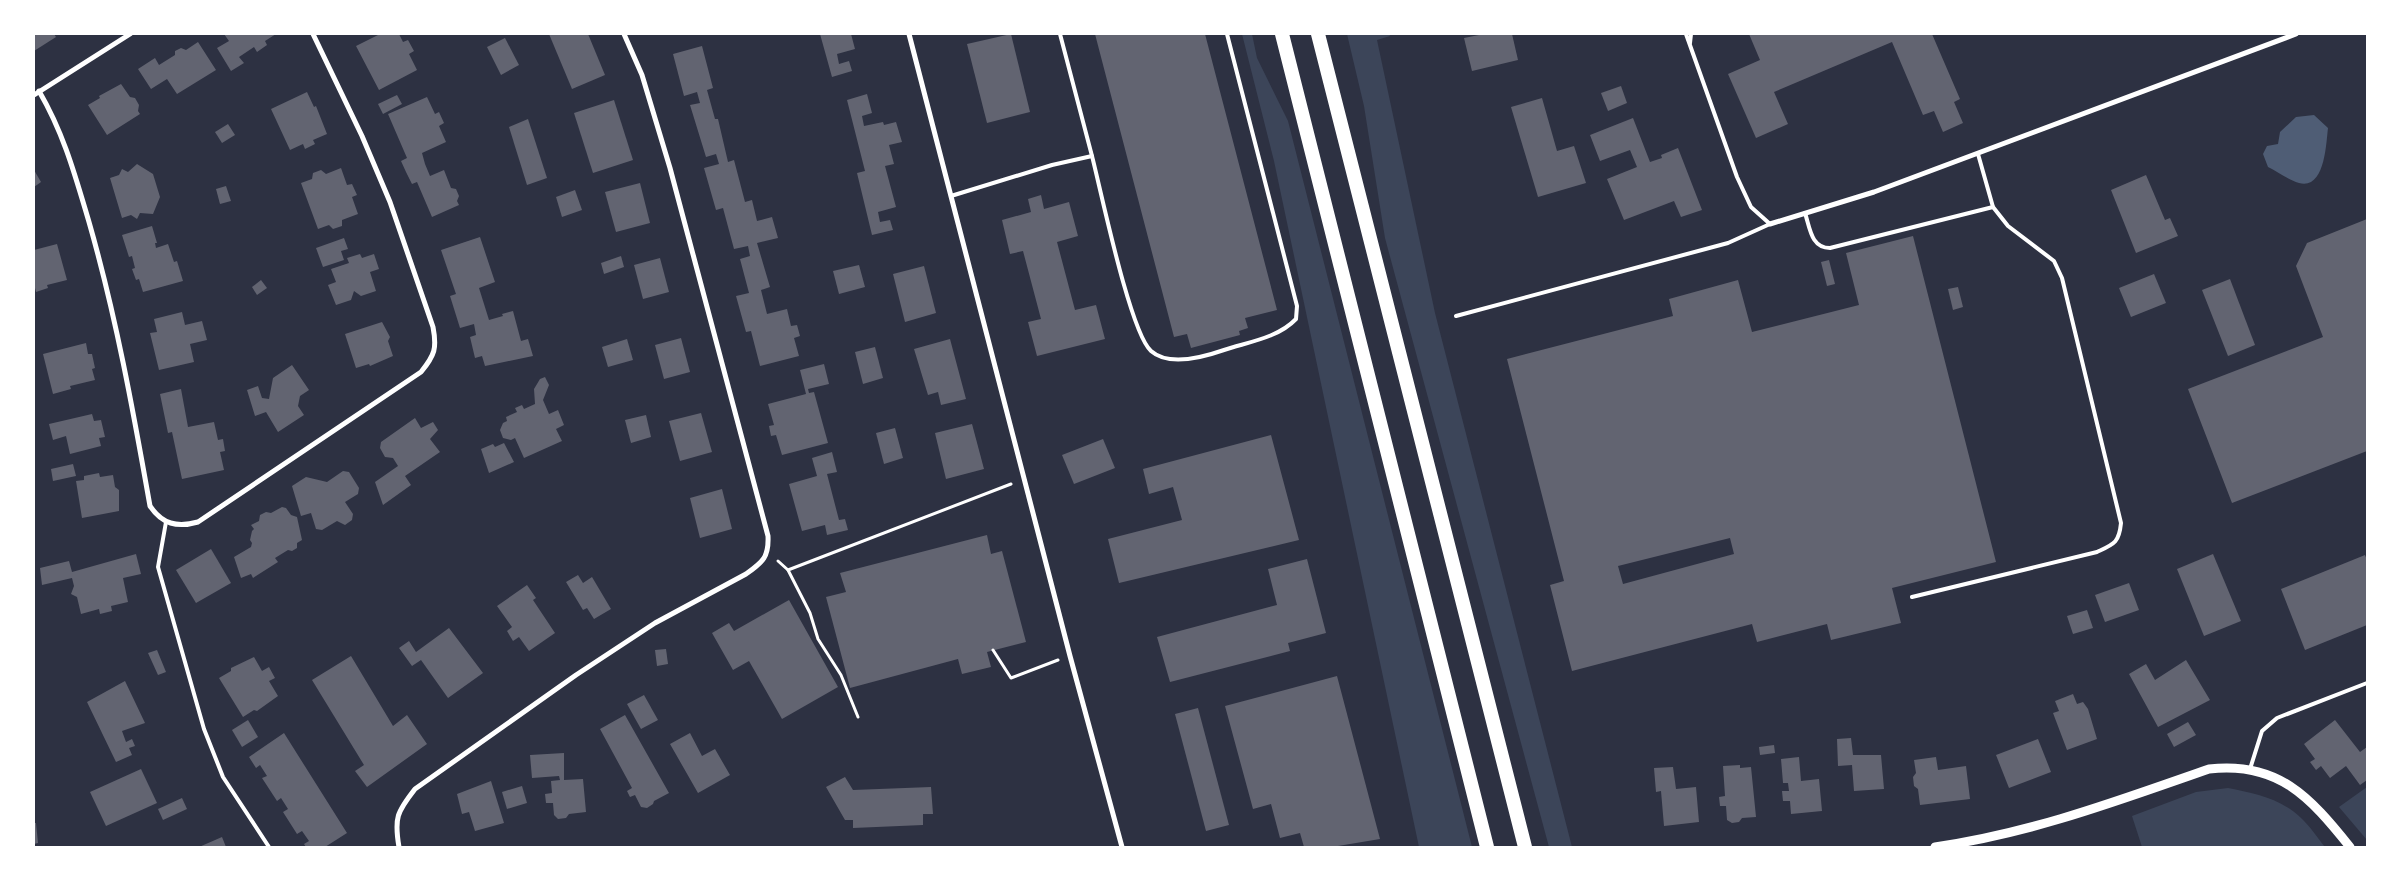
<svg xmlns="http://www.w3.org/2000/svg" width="2401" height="881" font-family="'PT Sans Narrow',sans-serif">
<rect width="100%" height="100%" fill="#2d3142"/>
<g fill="#3c4559">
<polygon points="1242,34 1252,34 1257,58 1288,121 1472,847 1419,847 1274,161"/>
<polygon points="1347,34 1389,34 1390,36 1377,40 1435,313 1572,847 1549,847 1385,238 1364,106"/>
<polygon points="2367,787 2367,840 2339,807"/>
<path d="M2228,788C2253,793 2280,798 2300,817C2309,825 2317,837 2325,847H2142L2132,816L2196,792Z"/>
</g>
<path fill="#4f5d75" d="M2314,115L2328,128C2326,144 2325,190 2299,183C2289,180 2278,172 2268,167L2263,154L2267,146L2278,144L2280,132L2296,117Z"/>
<g fill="#626471" fill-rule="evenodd">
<polygon points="34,34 54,34 56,37 34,51"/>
<polygon points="224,34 276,34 265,41 267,45 257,52 254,47 239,57 244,63 231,71 217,48 229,41"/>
<polygon points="380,34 399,34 403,42 408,40 414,51 409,54 417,70 379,90 356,46"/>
<polygon points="549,34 588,34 605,75 572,89"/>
<polygon points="820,34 851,34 855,49 837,54 839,64 849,61 852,71 832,77"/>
<polygon points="1011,34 1030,112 987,123 967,44"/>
<polygon points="1095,34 1205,34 1277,310 1245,318 1248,328 1239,331 1240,335 1191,348 1187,334 1174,337"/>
<polygon points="1484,34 1512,34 1518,60 1472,71 1464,38"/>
<polygon points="1749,34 1932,34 1960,99 1954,102 1963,123 1943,132 1934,111 1923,115 1892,42 1774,92 1788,124 1756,138 1728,74 1760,60"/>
<polygon points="505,38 519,65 501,75 487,47"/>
<polygon points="198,42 216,70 177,94 167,79 151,89 138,69 155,58 159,65 175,55 175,51 181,48 186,50"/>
<polygon points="702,46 713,88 707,90 715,119 718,119 728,162 734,160 745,202 752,200 757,221 772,217 778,238 757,243 770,287 761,290 767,314 787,309 791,326 797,325 800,336 794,338 799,356 760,366 751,331 746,332 736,296 749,293 740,259 750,256 748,246 734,249 723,208 716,210 704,168 719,164 716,154 706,157 690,105 700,103 697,92 684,96 673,54"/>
<polygon points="121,84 130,97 135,98 139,105 138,111 140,114 107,135 88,105 100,98 99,96"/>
<polygon points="1621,86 1627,103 1608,111 1601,93"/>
<polygon points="307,92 314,107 316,106 327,134 313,140 315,144 305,149 303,144 290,150 271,109"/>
<polygon points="867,94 872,113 862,116 864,126 883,122 884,125 896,122 902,142 889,145 894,164 885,166 896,207 878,212 880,222 890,220 893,230 872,235 857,173 865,171 847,100"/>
<polygon points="397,95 402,104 383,114 378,104"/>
<polygon points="427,97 435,114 439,112 444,123 439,126 446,142 422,153 425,164 430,176 444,170 451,188 456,189 459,196 457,201 459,205 432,217 417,182 412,184 406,172 401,161 407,158 388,114"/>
<polygon points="1542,98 1557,151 1574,146 1586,183 1538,197 1511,107"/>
<polygon points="614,100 633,160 593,173 574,113"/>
<polygon points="1633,118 1650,162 1662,158 1661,155 1678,148 1702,210 1681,217 1674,201 1624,220 1607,179 1637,167 1630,150 1600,161 1590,135"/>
<polygon points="528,119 547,178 527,185 509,127"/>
<polygon points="228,124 235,135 222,143 215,132"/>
<polygon points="137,164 153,174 160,197 153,214 140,213 137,219 131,215 122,218 110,178 119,175 122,169 128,172"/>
<polygon points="341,168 347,185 352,184 357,195 352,197 358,214 342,220 342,226 333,229 329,225 318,229 301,183 312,179 313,173 321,170 326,174"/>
<polygon points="34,170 41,182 34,187"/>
<polygon points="2146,175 2165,220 2170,218 2178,236 2136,253 2111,190"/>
<polygon points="640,183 650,223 616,232 605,192"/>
<polygon points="226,186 231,201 220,204 216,189"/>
<polygon points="575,190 582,210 562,217 556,197"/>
<polygon points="1041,195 1044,209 1069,202 1078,236 1057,242 1075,310 1096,305 1105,339 1037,356 1028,322 1041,319 1023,251 1010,254 1002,220 1031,212 1028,199"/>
<polygon points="2367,219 2367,451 2232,503 2188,389 2323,337 2296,266 2307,243"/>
<polygon points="152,226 157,243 155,243 156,248 168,244 174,262 177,261 183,281 143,292 139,279 136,280 132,269 135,268 132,256 129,257 122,235"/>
<path d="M1913,236L1996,562L1892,588L1901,623L1831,640L1827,624L1757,642L1752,624L1572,671L1550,585L1564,581L1507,359L1673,316L1669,299L1738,280L1752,332L1859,305L1846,253ZM1730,538L1734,554L1623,584L1618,566Z"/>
<polygon points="480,237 495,282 479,288 489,320 503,316 502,314 513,311 521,341 528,339 533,356 485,366 482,356 475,358 470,337 476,335 474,324 460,328 450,296 456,294 441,250"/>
<polygon points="344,238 348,249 341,251 344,260 323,267 316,248"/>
<polygon points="57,244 67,280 47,285 48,288 36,292 34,284 34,250"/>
<polygon points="360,254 362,258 374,254 379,269 370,272 376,291 361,296 354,291 351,300 336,305 328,285 336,282 331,269 349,263 347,258"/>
<polygon points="621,256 624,267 604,274 601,263"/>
<polygon points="660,258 669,292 643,299 634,265"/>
<polygon points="1829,260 1835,284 1827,286 1821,262"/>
<polygon points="859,265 865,287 839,294 833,271"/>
<polygon points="924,266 936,313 905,322 893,274"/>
<polygon points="2154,274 2166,303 2131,317 2119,288"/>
<polygon points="2230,279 2255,345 2228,356 2202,290"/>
<polygon points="261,280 267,288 257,295 252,287"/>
<polygon points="1958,287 1963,307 1953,310 1948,289"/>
<polygon points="182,312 185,325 202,321 207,340 190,344 194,362 159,370 150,333 157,332 154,319"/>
<polygon points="382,322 390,337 388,341 393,356 370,366 369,364 356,368 345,334"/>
<polygon points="681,338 690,372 664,379 655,345"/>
<polygon points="627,339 633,360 608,367 602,347"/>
<polygon points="950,339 966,399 941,405 938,392 928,395 914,349"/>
<polygon points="86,343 88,354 92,354 95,368 92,369 95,380 70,386 71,389 53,394 43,354"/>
<polygon points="875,347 883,378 863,384 855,352"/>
<polygon points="824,364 829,384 808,389 809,393 814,392 828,443 782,455 776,435 771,436 769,426 774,425 768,404 806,394 800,370"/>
<polygon points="292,365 309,390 300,396 298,406 304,415 278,432 266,412 255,416 247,390 258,386 262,398 269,399 273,378"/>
<polygon points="545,377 549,385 543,400 549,414 558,410 564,425 556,429 562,441 524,458 515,438 511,440 503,438 500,430 503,423 507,421 506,417 517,412 515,408 522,405 524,409 535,404 534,389 540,379"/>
<polygon points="181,389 188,427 214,422 218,440 223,439 225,451 220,452 224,470 182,479 172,432 168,433 160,394"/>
<polygon points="701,413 712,452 680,461 669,421"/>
<polygon points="92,414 94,421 101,420 105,437 99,438 101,446 70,454 66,436 53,440 49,424"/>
<polygon points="646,415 651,437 631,443 625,420"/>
<polygon points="415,418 421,428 433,422 438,430 430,439 440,452 405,476 411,485 383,505 375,482 398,466 393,458 385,457 380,448 381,442"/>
<polygon points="972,424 984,469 946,479 935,433"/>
<polygon points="895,428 903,458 884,464 876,433"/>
<polygon points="1271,435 1299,540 1119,583 1108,539 1182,520 1173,487 1149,494 1143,469"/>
<polygon points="1103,439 1115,468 1074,484 1062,455"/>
<polygon points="504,443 514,462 489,473 481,449 493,444 495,447"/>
<polygon points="832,452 837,472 827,474 839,520 845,519 848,530 827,535 825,525 802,531 789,484 817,476 812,458"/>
<polygon points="73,464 76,476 53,481 51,469"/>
<polygon points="343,471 349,472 359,488 358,494 345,502 353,514 352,520 345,525 337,521 322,530 316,529 311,513 301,516 292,486 306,477 327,482"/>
<polygon points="99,473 100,477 113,475 115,487 119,490 119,511 82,518 76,481 84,480 84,476"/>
<polygon points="722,489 732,529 700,538 690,498"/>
<polygon points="282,507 286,508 291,515 297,517 302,540 297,543 297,548 292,551 288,550 275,558 278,562 253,578 251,574 241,578 234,557 251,547 252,543 250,540 252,531 254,529 251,525 259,521 260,515 266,512 271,513"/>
<polygon points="987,535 991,554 1002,551 1026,642 987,652 991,667 962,674 958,659 850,688 826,597 846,592 840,573"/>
<polygon points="211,549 231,583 196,603 176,570"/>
<polygon points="136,554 141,574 123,578 128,602 111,606 112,611 100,614 99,609 81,614 77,597 71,594 74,586 72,578 42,585 40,568 69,561 72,572"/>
<polygon points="2213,554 2241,621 2204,636 2177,569"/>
<polygon points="2365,555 2367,560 2367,625 2305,650 2281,589"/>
<polygon points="1307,559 1326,633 1288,643 1290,651 1170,682 1157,637 1277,605 1268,569"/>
<polygon points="578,575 583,583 592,577 611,609 594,619 587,608 583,610 566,582"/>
<polygon points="2129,583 2139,610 2105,622 2095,595"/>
<polygon points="527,585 536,598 533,600 555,633 529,651 519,637 513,641 507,631 512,627 497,606"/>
<polygon points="789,600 838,687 782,719 749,661 733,670 712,633 729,623 734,631"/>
<polygon points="2087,610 2093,628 2073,634 2067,616"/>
<polygon points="449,628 483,673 448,698 421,660 412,666 399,648 409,641 416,652"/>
<polygon points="666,649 668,664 657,666 655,650"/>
<polygon points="157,650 166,672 158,675 148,653"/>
<polygon points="351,656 393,726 407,715 427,744 367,787 355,771 364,765 312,680"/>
<polygon points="254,657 262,671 269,667 275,678 269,681 278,696 257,711 254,710 243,717 219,678 231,671 231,668"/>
<polygon points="2186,660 2210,700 2158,727 2129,674 2146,664 2155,680"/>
<polygon points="1337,676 1380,839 1332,847 1304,847 1300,833 1280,838 1271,804 1253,809 1225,706"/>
<polygon points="125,681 145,723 122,731 126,742 132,739 135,746 129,748 132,755 116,762 87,702"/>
<polygon points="2073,694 2077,704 2083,702 2088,709 2097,739 2067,750 2053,713 2059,711 2055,701"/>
<polygon points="644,695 658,720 641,729 627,704"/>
<polygon points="1198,708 1229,825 1206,831 1175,714"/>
<polygon points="625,715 669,793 654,801 653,804 647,808 641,807 635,795 630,797 627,791 632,788 600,729"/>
<polygon points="248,720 258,737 242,747 232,730"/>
<polygon points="2335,720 2360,752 2367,747 2367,780 2360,785 2346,766 2330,778 2321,766 2316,770 2310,762 2315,759 2304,744"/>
<polygon points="2188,722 2196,735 2174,747 2167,734"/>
<polygon points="284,733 347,833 325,847 306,847 304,844 309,841 302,831 297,834 283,812 288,809 281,798 277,801 262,778 267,776 260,765 256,768 249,757"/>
<polygon points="690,733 702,756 715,749 730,775 698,793 670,744"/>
<polygon points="1851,738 1853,755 1881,755 1884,789 1854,791 1852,765 1838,766 1837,739"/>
<polygon points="2038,739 2051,772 2009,788 1996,755"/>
<polygon points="1774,745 1775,753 1760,755 1759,747"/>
<polygon points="564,753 564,780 583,779 586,812 569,814 566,818 558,819 554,815 553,803 546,803 545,794 552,793 551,781 560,780 559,776 532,778 530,755"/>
<polygon points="1799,757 1801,781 1819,779 1822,811 1791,814 1790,801 1783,801 1782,791 1789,791 1788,783 1783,783 1781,759"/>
<polygon points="1936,757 1938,770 1966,766 1970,799 1920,805 1918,789 1914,786 1913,777 1916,773 1914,760"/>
<polygon points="1740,765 1740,768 1751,767 1756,817 1742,818 1739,822 1732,823 1727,820 1726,806 1720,806 1719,797 1725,796 1723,766"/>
<polygon points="1673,767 1676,789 1696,787 1699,822 1664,826 1661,791 1656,792 1654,768"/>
<polygon points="141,769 157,803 106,826 90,792"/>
<polygon points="845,777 853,790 931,787 933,814 923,814 923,825 853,828 853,820 845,820 826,787"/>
<polygon points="491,781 504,823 475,831 469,812 462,814 457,794"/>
<polygon points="522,786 527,803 507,809 502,792"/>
<polygon points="182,798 187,809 163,820 158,809"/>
<polygon points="34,823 36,823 38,843 34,844"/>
<polygon points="222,837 226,847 199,847"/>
</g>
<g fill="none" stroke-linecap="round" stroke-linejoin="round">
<g stroke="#fff" stroke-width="3">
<polyline points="778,561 788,570 810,613 818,639 841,675 858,717"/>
<polyline points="788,570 1011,484"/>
<polyline points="993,650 1011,678 1058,660"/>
</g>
<g stroke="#fff" stroke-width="4">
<polyline points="1060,34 1092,156"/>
<polyline points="1690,43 1691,34"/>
<path d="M951,196L1052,165L1092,156C1101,191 1130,332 1151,351C1169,367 1204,357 1224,350C1248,342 1278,338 1296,319L1297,306L1227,34"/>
<path d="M1805,213C1810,228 1811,248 1830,248L1993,207"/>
<polyline points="1456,316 1728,243 1770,224 1751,207 1737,177 1686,34"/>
<polyline points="166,522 158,567 204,729 223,777 269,847"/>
<path d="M1912,597L2097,552C2114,544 2119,543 2121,523L2062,278L2054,261L2008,226L1993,207L1978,154"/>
<polyline points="2250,769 2262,731 2277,718 2367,683"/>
</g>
<g stroke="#fff" stroke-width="5">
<polyline points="909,34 1070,656 1122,847"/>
<path d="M39,91C64,134 75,175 89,222C116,316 133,410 150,506C162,524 177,528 198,522L421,372C435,355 437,348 433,327L390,202L362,136L313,34"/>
<polyline points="34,95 130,34"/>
<polyline points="1770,224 1874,192 2296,34"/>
<path d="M399,847C394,818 397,812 415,789L576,675L655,623L746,574C763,562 769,557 768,536L670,168L642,75L624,34"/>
</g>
<path stroke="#fff" stroke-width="9" d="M1935,847C2032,833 2117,801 2209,769C2278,761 2310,797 2350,847"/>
<g stroke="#fff" stroke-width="14">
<polyline points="1282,34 1487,847"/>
<polyline points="1318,34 1525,847"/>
</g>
</g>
<rect width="2401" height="881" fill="none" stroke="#ffffff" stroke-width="70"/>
</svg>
